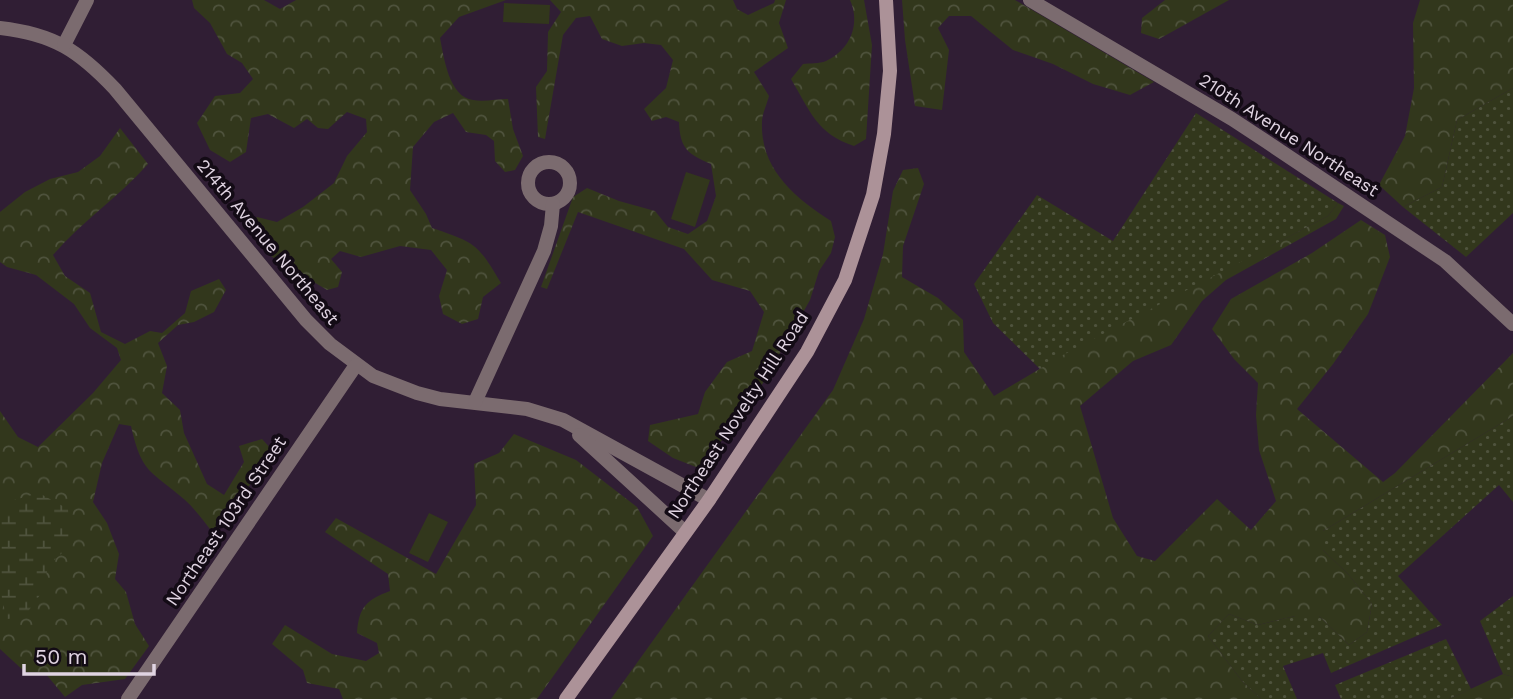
<svg xmlns="http://www.w3.org/2000/svg" width="1513" height="699" font-family="'Work Sans',sans-serif">
<defs>
<pattern id="grass-dots" width="8" height="8" patternUnits="userSpaceOnUse" patternTransform="scale(1.75)"><rect width="8" height="8" fill="#32371c"/><path d="M2 2h.1M6 6h.1" fill="none" stroke="#4f533d" stroke-width="1.8" stroke-linecap="round"/></pattern>
<pattern id="forest-crowns" width="20" height="18" patternUnits="userSpaceOnUse" patternTransform="scale(1.75)"><rect width="20" height="18" fill="#32371c"/><path d="M2 6a3 3 0 1 1 6 0M12 15a3 3 0 1 1 6 0" fill="none" stroke="#4f533d"/></pattern>
<pattern id="wetland-marsh" width="20" height="14" patternUnits="userSpaceOnUse" patternTransform="scale(1.75)"><rect width="20" height="14" fill="#32371c"/><path d="M1 5h8M5 5V1M11 12h8M15 12V8" fill="none" stroke="#4f533d"/></pattern>
</defs>
<rect width="100%" height="100%" fill="#301e34"/>
<g fill="url(#grass-dots)">
<polygon points="1513,88 1513,213 1466,257 1403,207 1442,187 1457,120"/>
<polygon points="1196,113 1338,203 1328,216 1040,369 993,323 974,284 1037,195 1113,241"/>
<polygon points="1513,416 1513,502 1499,485 1398,576 1442,625 1331,673 1323,653 1283,666 1297,699 1261,699 1242,681 1208,636 1229,614 1258,625 1295,616 1319,616 1349,645 1367,632 1372,604 1348,574 1323,550 1323,531"/>
<polygon points="1513,596 1513,677 1503,674 1480,621"/>
<polygon points="1446,639 1471,689 1449,699 1341,699 1335,685"/>
</g>
<g fill="url(#forest-crowns)">
<path d="M192,0H264L280,9L296,0H506L459,17L440,38C444,58 449,97 473,100C484,102 497,99 508,99L513,129L523,156L515,170L505,172L495,161L494,141L486,135L466,132L453,113L434,122L413,147L410,190L426,214L432,228C476,243 477,243 501,283L483,297L478,319L462,324L443,314L439,296L447,270L431,250L400,246L361,257L340,251L331,259L342,272L338,287L327,290L269,255L247,226L257,217L277,222L303,207L334,183L347,156L367,132L366,119L347,112L328,129L318,128L307,119L294,128L268,114L251,118L246,152L230,162L210,150L197,123L215,96L240,93L253,79L242,63L227,54L210,23L194,8Z"/>
<path d="M550,0H733L737,9L748,15L774,3L775,0H786L779,23L788,48L754,72L769,96C767,104 762,114 762,122C760,169 795,198 831,221L835,237L831,253L819,271L810,300L763,383L701,469L673,458L648,441L650,425L698,414L705,392L727,362L752,351L764,312L750,291L712,280L684,249L578,212L547,289L541,287L573,197L587,188L619,201L655,211L668,227L688,234L707,221L716,196L711,164C688,154 680,149 679,122L666,117L652,121L644,109L666,88L673,60L661,45L644,43L622,46L602,39L590,16L576,18L563,35L545,139L538,137L536,87L547,71L548,32L561,12Z"/>
<path d="M850,0H864L872,45L866,139L854,146C817,134 810,111 791,79L803,64C810,63 819,64 826,61C850,50 861,24 850,0Z"/>
<polygon points="902,0 1015,0 1154,82 1130,95 1093,84 1053,64 1013,50 971,16 949,16 938,28 949,50 942,110 915,106 905,40"/>
<polygon points="1165,0 1229,0 1159,39 1141,33 1142,18"/>
<polygon points="1420,0 1513,0 1513,88 1457,120 1442,187 1403,207 1379,185 1405,136 1414,88 1413,23"/>
<path d="M120,128L148,164C118,198 82,221 53,255L65,276L90,293L101,332L125,344L150,331L162,333L185,313L191,291L219,279L226,290L214,312L194,322L178,325L158,343L167,366L162,393L180,410L184,433L207,484L224,495L244,462L239,446L262,439L274,452L214,534C205,523 196,510 185,500C151,470 142,475 131,426L119,424L102,463L93,502L107,523L119,554L115,579L126,592L135,624L149,646L125,679L82,685L65,697L45,673L25,672L0,649V411L18,437L38,447L93,393L121,360L117,348L90,328L74,304L36,275L7,267L0,262V212L25,192L50,179L78,172L100,156Z"/>
<polygon points="918,168 924,184 903,246 902,277 938,298 963,320 964,352 994,396 1063,355 1328,216 1338,203 1344,206 1336,219 1226,280 1202,301 1171,345 1133,361 1080,406 1113,518 1137,556 1155,561 1217,499 1251,530 1276,501 1259,450 1256,415 1258,383 1234,359 1212,329 1231,299 1312,253 1361,220 1385,235 1390,257 1368,314 1333,364 1297,409 1383,482 1395,473 1513,353 1513,416 1323,531 1323,550 1348,574 1372,604 1367,632 1349,645 1319,616 1295,616 1258,625 1229,614 1208,636 1242,681 1261,699 611,699 833,390 864,319 883,254 893,191 903,170"/>
<path d="M514,434L576,460L637,507L653,536L537,699H343L339,689L307,683L303,670L272,644L285,625L332,654L366,661L379,653L377,643L357,633C359,607 366,600 390,591L388,574L325,532L336,518L436,574L476,505L474,464L499,453Z"/>
<polygon points="1503,674 1513,677 1513,699 1449,699"/>
</g>
<polygon fill="url(#wetland-marsh)" points="39,493 68,509 74,542 49,565 40,595 24,617 7,619 0,591 0,504"/>
<g fill="#32371c">
<polygon points="504,3 550,5 549,24 503,22"/>
<polygon points="686,172 710,180 695,227 671,219"/>
<polygon points="429,513 448,522 428,562 409,553"/>
</g>
<g fill="none" stroke-linecap="round" stroke-linejoin="round">
<g stroke="#7b6b6f" stroke-width="14">
<polyline points="1030,0 1232,119 1267,142 1445,261 1513,324"/>
<path d="M0,28C54,34 79,51 115,89L306,320L330,344L373,376L417,393L440,399L527,409L563,420L709,500"/>
<polyline points="64,45 87,0"/>
<circle cx="549" cy="183" r="21"/>
<polyline points="475,402 544,251 551,226 553,204"/>
<polyline points="579,435 685,532"/>
<polyline points="128,699 356,365"/>
</g>
<polyline stroke="#ac9298" stroke-width="14" points="566,699 709,500 807,352 845,280 873,195 884,134 890,71 886,0"/>
</g>
<g text-anchor="middle" stroke-width="7" stroke-linejoin="round" paint-order="stroke">
<g font-size="18" fill="#e0d4e2" stroke="#130b15">
<text transform="translate(1289 135) rotate(33)" y="6">210th Avenue Northeast</text>
<text transform="translate(268 242) rotate(50)" y="6">214th Avenue Northeast</text>
<text transform="translate(738 415) rotate(-57)" y="6">Northeast Novelty Hill Road</text>
<text transform="translate(226 521) rotate(-56)" y="6">Northeast 103rd Street</text>
</g>
</g>
<path d="M24 664v10h130v-10" fill="none" stroke="#e0d4e2" stroke-width="3.5"/>
<text x="35" y="664" font-size="21" fill="#e0d4e2" stroke="#130b15" stroke-width="5" paint-order="stroke">50 m</text>
</svg>
